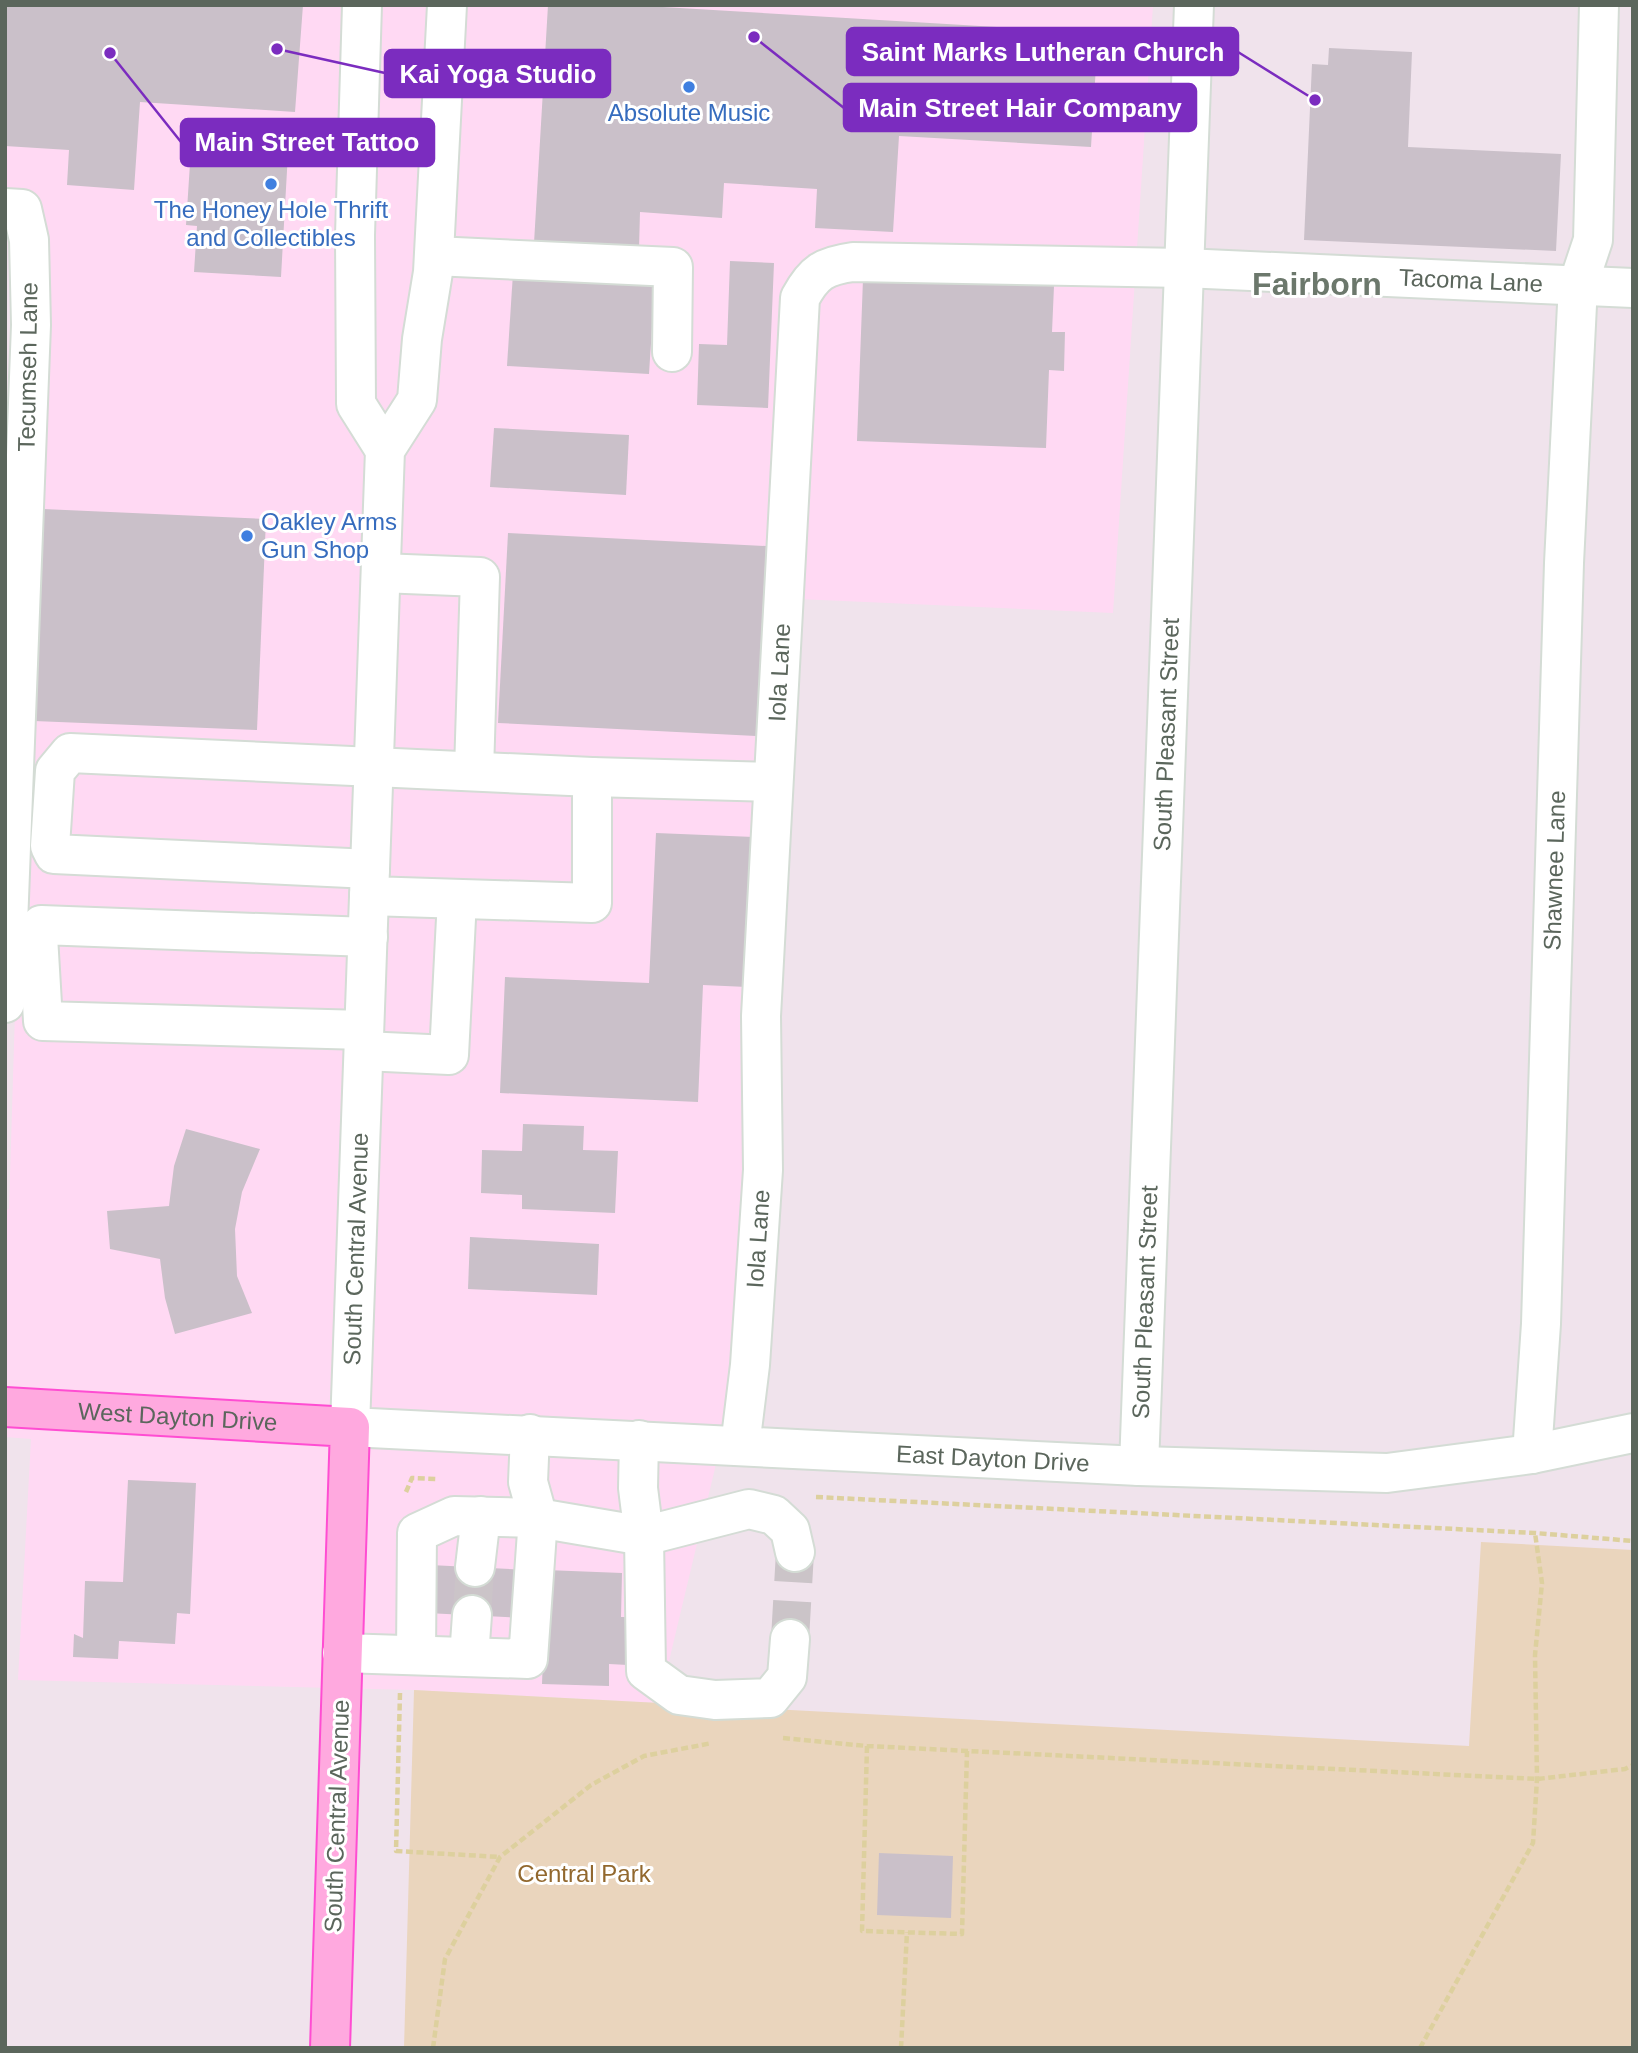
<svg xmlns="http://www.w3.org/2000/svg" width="1638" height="2053" font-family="Arial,sans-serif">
<rect width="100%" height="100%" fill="#f0e3ec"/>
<polygon fill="#ffd9f3" points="5,5 1153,5 1113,613 798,599 732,1397 659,1703 414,1690 18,1680 31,1439 5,1437 5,1210 9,1209 39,221 5,219"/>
<polygon fill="#ead5bd" points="1481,1542 1633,1550 1633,2048 404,2048 414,1690 1469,1746"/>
<g fill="#cac0c9">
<polygon points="5,5 303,5 295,112 140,102 134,190 67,185 69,150 5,146"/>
<polygon points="548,5 629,5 1098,33 1091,147 899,136 893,232 815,228 817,189 724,183 722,218 640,212 639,249 534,243"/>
<polygon points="1329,48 1412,52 1408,147 1561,154 1556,251 1304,240 1312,64 1328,65"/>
<polygon points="191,148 288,153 281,277 194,272 197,226 186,225"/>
<polygon points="730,261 774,263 768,408 697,405 699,344 727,345"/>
<polygon points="513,273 655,280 649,374 507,366"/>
<polygon points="863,279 1054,286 1052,332 1065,332 1064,371 1049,370 1046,448 857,441"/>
<polygon points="494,428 629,435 626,495 490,487"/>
<polygon points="43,509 266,519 257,730 34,721"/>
<polygon points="508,533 766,546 756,736 498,723"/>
<polygon points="656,833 754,837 747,987 703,985 698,1102 500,1093 505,977 649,983"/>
<polygon points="523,1124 584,1126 583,1150 618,1151 615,1213 522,1209 522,1195 481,1193 482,1150 522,1151"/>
<polygon points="186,1129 260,1149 242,1192 235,1229 237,1276 252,1313 175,1334 165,1298 160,1259 110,1249 107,1211 169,1206 174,1166"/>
<polygon points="470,1237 599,1244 597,1295 468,1289"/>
<polygon points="128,1480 196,1483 190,1614 177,1613 175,1644 119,1641 118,1659 73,1657 74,1634 83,1638 85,1581 123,1582"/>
<polygon points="430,1565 527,1570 525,1618 427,1613"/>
<polygon points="546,1570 622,1573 621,1617 630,1617 628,1665 609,1664 609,1686 542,1684"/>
<polygon points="879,1853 953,1856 951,1918 877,1915"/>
</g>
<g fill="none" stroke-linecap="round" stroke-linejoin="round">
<g stroke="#cbc4c8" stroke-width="38" stroke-dasharray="38 19" stroke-linecap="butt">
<polyline points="472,1615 475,1567"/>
<polyline points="790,1639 795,1552"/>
</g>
<g stroke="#d4dcd5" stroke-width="42">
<g id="minor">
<polyline points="362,5 355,235 356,404 385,450"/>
<path id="s1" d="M447,5L433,272L422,339L417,400L385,450L350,1427L1139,1466L1387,1473L1532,1454L1633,1433"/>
<polyline points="5,208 22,209 29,240 31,325 5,1003"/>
<polyline points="434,256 673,267 672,352"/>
<polyline points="381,573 480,577 474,771"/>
<polyline points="592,777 772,782"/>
<polyline points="369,896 592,903 592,777 70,753 55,771 50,846 54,854 370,869"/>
<polyline points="364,1030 43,1021 38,936 41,925 368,937"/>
<polyline points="364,1051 449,1055 457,899"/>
<polyline points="639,1440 638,1488 644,1536 646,1671 679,1695 715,1700 770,1698 787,1677 790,1639"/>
<path id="s2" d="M740,1446L750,1365L763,1170L761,1016L800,298C814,272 824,266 853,262L1184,268L1633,288"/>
<path id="s3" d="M1532,1454L1541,1324L1564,563L1578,285L1593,240L1599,5"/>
<path id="s4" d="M1139,1466L1194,5"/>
<polyline points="475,1567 481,1516"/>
<polyline points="342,1653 528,1659 538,1518 528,1482 530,1434"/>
<polyline points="416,1655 417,1533 454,1516 538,1518 644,1536 749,1509 774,1515 790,1530 795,1552"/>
<polyline points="469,1657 472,1615"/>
</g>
</g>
<g stroke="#ff4dd2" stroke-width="42">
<g id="major">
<path id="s5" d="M5,1407L350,1427L330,2048"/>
</g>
</g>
<g stroke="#ddd09e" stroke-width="4.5" stroke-dasharray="7 3.5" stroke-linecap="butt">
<polyline points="406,1492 412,1478 437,1479"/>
<polyline points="816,1497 1535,1533 1633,1541"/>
<polyline points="400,1693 396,1851 500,1857"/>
<polyline points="783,1738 867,1746 1537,1779 1625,1769 1633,1765"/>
<polyline points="867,1746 862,1931 962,1934 967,1751"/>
<polyline points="433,2048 445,1959 500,1857 591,1785 644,1756 712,1743"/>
<polyline points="901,2048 907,1932"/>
<polyline points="1420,2048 1533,1843 1537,1779 1535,1655 1542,1583 1535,1533"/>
</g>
<use href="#minor" stroke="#fff" stroke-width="38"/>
<use href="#major" stroke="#ffa9df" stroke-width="38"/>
</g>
<g fill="#3f7fe0" stroke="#fff" stroke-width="2.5">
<circle cx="689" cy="87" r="7"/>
<circle cx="271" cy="184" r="7"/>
<circle cx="247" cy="536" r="7"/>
</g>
<g text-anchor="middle" stroke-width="6" stroke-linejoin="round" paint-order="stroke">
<g font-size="24" fill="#366cbe" stroke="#fff">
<text x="689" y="121">Absolute Music</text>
<text x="271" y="218">The Honey Hole Thrift<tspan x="271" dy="28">and Collectibles</tspan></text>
<text x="261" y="530" text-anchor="start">Oakley Arms<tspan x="261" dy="28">Gun Shop</tspan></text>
</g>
<g font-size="24" fill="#5b665c" stroke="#fff">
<text dy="8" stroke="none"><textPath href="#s2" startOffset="1836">Tacoma Lane</textPath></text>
<text transform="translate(28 367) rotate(-89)" y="8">Tecumseh Lane</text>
<text dy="8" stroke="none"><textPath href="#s2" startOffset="775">Iola Lane</textPath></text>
<text dy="8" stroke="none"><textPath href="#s4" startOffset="732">South Pleasant Street</textPath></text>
<text dy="8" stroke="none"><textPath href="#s3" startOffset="584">Shawnee Lane</textPath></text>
<text dy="8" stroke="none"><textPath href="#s2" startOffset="208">Iola Lane</textPath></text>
<text transform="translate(356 1249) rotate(-88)" y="8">South Central Avenue</text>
<text dy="8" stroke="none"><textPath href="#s4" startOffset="164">South Pleasant Street</textPath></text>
<text dy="8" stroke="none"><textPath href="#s5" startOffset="173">West Dayton Drive</textPath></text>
<text dy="8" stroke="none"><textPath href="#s1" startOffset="2077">East Dayton Drive</textPath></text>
<text transform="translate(337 1816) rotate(-88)" y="8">South Central Avenue</text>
</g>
<g font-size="24" fill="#92682e" stroke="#fff">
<text x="584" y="1882">Central Park</text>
</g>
<g font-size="32" font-weight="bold" fill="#6c786c" stroke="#fff">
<text x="1317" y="295">Fairborn</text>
</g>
</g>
<path fill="none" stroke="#7b2cbf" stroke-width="2.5" d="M1315 100L1238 52M277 49L385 73M754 37L844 108M110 53L181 142"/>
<g fill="#7b2cbf" stroke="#fff" stroke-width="2.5">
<circle cx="1315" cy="100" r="7"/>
<circle cx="277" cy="49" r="7"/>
<circle cx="754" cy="37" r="7"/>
<circle cx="110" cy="53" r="7"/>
</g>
<g fill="#7b2cbf" stroke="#7b2cbf" stroke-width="2.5">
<rect x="847" y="28" width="391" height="47" rx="7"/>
<rect x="385" y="50" width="225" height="47" rx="7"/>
<rect x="844" y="84" width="352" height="47" rx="7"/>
<rect x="181" y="119" width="253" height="47" rx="7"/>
</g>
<g font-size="26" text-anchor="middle" font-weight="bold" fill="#fff">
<text x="1043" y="61">Saint Marks Lutheran Church</text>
<text x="498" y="83">Kai Yoga Studio</text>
<text x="1020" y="117">Main Street Hair Company</text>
<text x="307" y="151">Main Street Tattoo</text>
</g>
<rect width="1638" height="2053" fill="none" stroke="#5b665c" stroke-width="14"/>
</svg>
